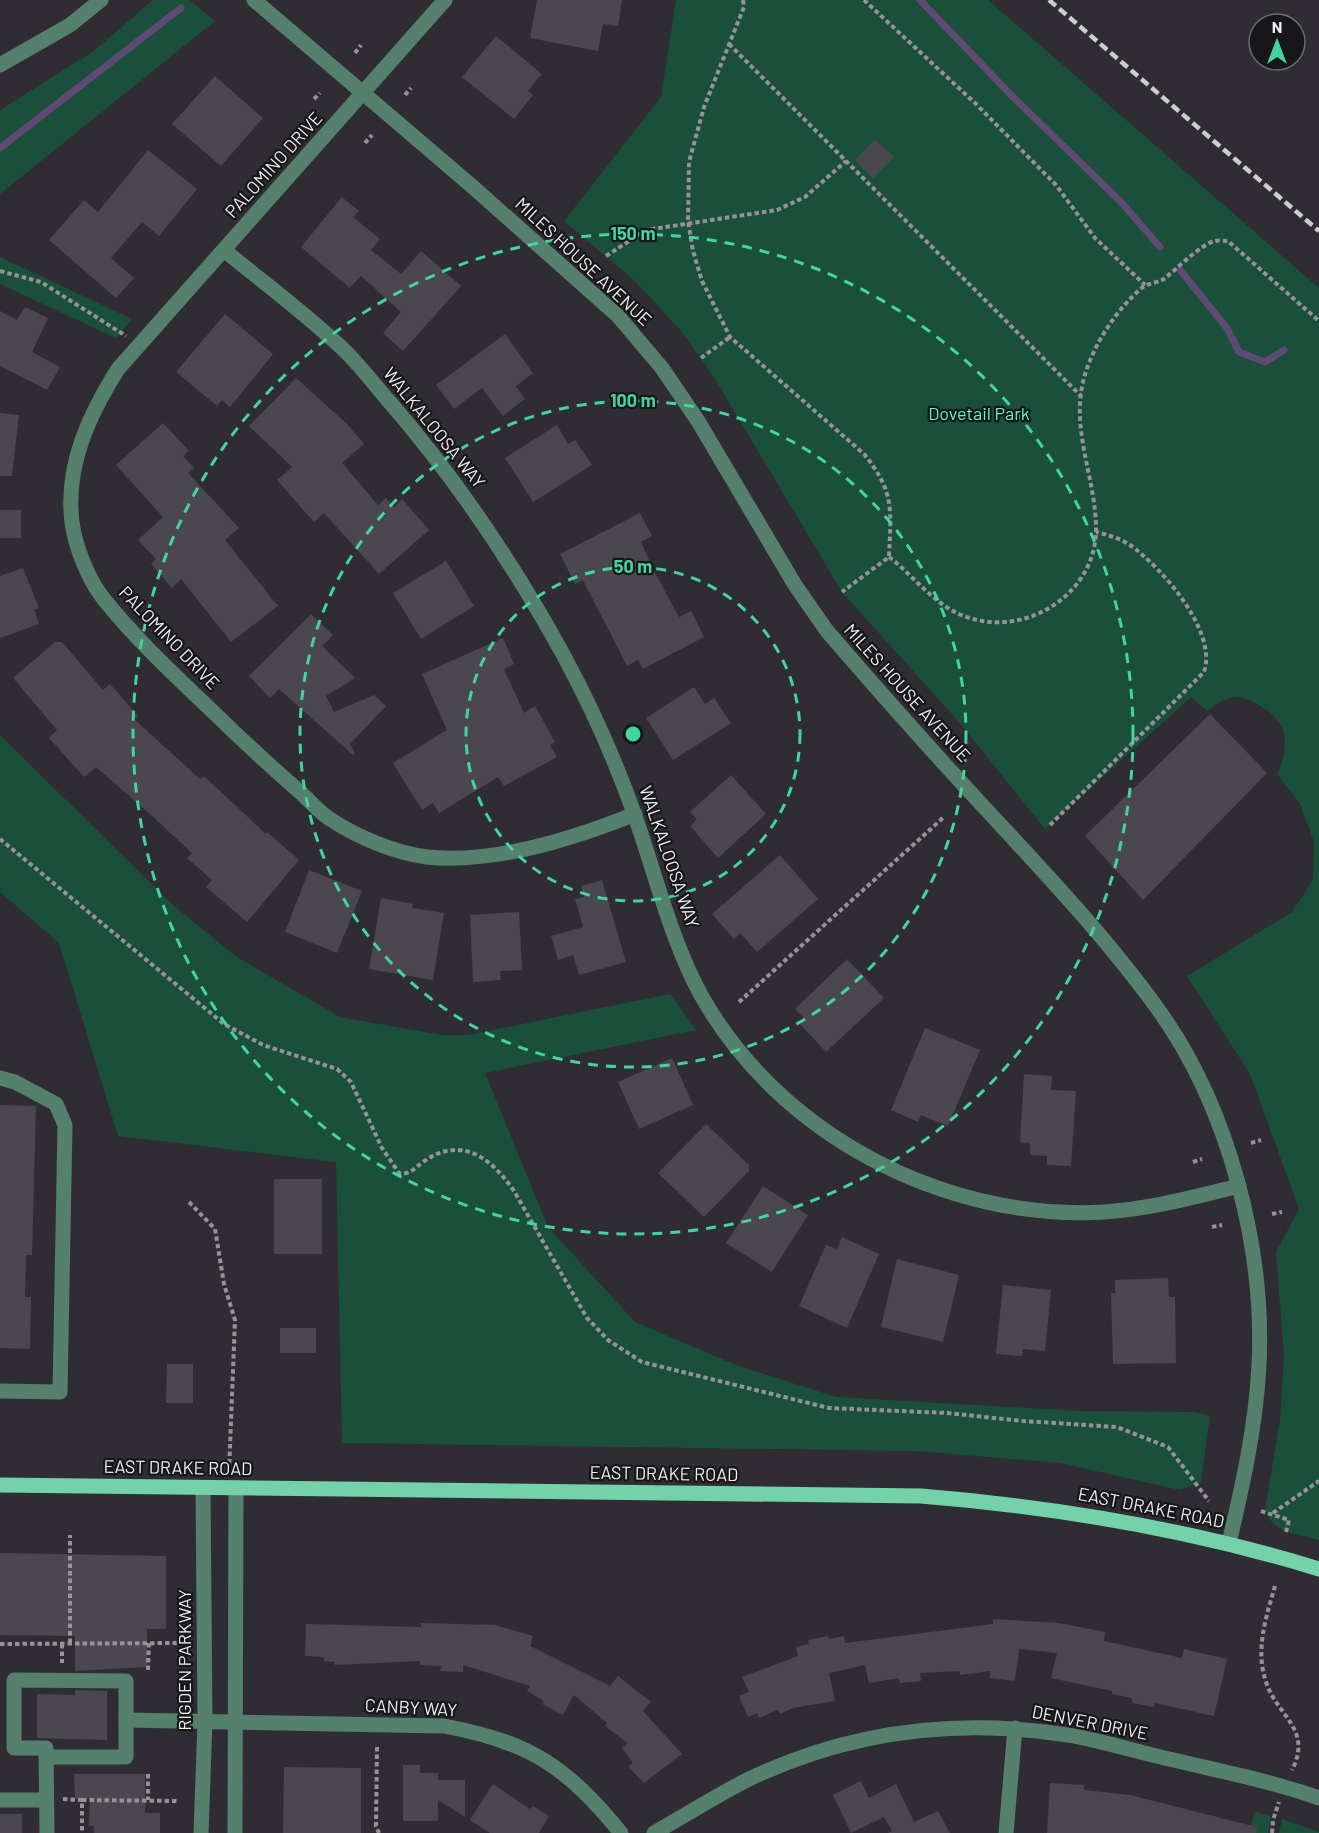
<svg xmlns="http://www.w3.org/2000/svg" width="1319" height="1833" font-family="Barlow,sans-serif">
<rect width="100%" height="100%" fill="#2f2d33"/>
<g fill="#1a4f3b">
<polygon points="153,0 189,0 215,21 0,194 0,110 94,51"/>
<path d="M676,0H988L1319,288V1540C1298,1534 1272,1533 1265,1510L1280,1420L1284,1356L1276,1252L1299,1209L1250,1074L1187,976L1292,912L1313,880L1314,842L1300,804L1277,774C1290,744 1289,722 1259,705C1254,702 1243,697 1237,697C1227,697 1215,705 1207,711L1191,697L1045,829L959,722L842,592L715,379L683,333L635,281L564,221L661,97Z"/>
<polygon points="0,257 132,319 116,338 0,284"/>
<polygon points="0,735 173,905 235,956 340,1017 442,1035 468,1035 670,994 696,1030 485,1073 548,1227 635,1322 736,1365 836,1397 1079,1411 1195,1412 1210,1416 1201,1482 1180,1490 1060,1463 916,1451 342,1443 336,1162 118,1136 59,943 0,892"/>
<polygon points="1255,1812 1271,1816 1268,1833 1249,1833"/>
<polygon points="1282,1819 1319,1832 1319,1833 1279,1833"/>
</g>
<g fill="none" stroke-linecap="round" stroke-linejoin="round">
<g stroke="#5e4a73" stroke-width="7">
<polyline points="920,0 1012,96 1121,202 1160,247"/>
<polyline points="0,148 181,8"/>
<polyline points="1180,270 1227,328 1239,352 1265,362 1284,350"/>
</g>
</g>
<g fill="#4a484e">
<polygon points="537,0 622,0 618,26 603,24 598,51 530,38"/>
<polygon points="496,36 542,74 528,91 533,95 514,119 462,77"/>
<polygon points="215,76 263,118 221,166 172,124"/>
<polygon points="875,139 894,157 873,178 855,160"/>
<polygon points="148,150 197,189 159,236 142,222 111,258 134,278 116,298 49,240 84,200 98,212"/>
<polygon points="342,197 359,211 353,217 380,239 371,250 401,274 421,251 461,286 403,351 383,333 401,312 361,276 350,288 301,247"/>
<polygon points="25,307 48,318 32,352 60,367 47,390 0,366 0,311 17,320"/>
<polygon points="225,314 273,354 230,407 222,400 217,406 176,372"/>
<polygon points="505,334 533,373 516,386 525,399 503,416 482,388 454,409 436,385"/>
<polygon points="296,378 347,424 364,444 342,463 378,505 386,498 394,507 402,499 429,530 379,574 324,513 314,522 277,480 292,467 249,426"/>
<polygon points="0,413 19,415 12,476 0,476"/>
<polygon points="163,423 189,451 183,456 194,468 188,473 239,528 225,540 278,606 231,642 181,579 172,588 151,564 156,559 138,540 163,517 116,465"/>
<polygon points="557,425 568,444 575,440 592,465 533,502 505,458"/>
<rect x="0" y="510" width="21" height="28"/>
<polygon points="640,513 652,536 641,542 654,571 679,617 691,611 704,637 643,669 638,660 627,666 583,580 575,584 560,554"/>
<polygon points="446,561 474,606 421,639 393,593"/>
<polygon points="23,568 39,608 34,610 39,624 0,638 0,576"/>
<polygon points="311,614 333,635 322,646 355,678 326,696 334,712 374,695 386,706 350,744 355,753 353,755 279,689 270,698 249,676"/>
<polygon points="503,638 514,664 504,669 524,713 535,706 555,742 550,745 557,757 504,786 498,777 439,813 433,803 422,810 393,763 447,730 422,674"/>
<polygon points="55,642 62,642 103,690 110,684 138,716 134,719 200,779 204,776 266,834 267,832 299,860 247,922 206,887 212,880 187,858 192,853 151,815 96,767 84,777 49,738 57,730 13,678"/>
<polygon points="694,687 705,704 714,698 731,723 673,760 646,718"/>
<polygon points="1210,714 1267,773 1143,900 1085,836"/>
<polygon points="731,775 766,814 718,858 690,826 697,819 690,812"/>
<polygon points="780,855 818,899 757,952 740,933 734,939 712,914"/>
<polygon points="309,870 362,891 337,953 285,932"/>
<polygon points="602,880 626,962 579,975 573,955 558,960 551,936 583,927 575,899 584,897 581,886"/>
<polygon points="381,898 413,904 412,908 444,913 433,980 369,969"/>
<polygon points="519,912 522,970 500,971 501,980 473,982 470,915"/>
<polygon points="847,959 884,998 826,1052 799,1023 804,1018 795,1009"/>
<polygon points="925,1028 980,1050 948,1126 921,1115 918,1122 891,1110"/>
<polygon points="672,1058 693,1105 639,1129 618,1082"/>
<polygon points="1024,1074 1052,1076 1051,1090 1076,1091 1071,1166 1047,1165 1047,1156 1030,1155 1030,1143 1020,1142"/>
<polygon points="0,1105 36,1106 32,1255 26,1255 25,1297 31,1297 30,1349 0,1348"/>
<polygon points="706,1124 749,1165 749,1171 704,1217 658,1173"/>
<rect x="274" y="1179" width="48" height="75"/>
<polygon points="763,1186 808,1215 772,1272 726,1243"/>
<polygon points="842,1237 879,1254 847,1328 799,1306 826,1245 837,1249"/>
<polygon points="897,1259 959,1275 943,1342 881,1327"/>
<polygon points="1168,1278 1169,1297 1175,1297 1176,1363 1113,1364 1111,1293 1115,1293 1115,1280"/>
<polygon points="1003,1285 1051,1290 1045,1351 1023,1349 1022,1356 996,1354"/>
<rect x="280" y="1328" width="36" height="25"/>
<polygon points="167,1364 193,1364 193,1403 166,1403"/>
<polygon points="0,1553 166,1556 166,1629 147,1629 147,1667 75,1671 75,1636 0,1635"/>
<polygon points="993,1619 1059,1623 1105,1632 1104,1641 1182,1658 1184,1649 1227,1659 1214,1716 1155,1703 1154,1707 1132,1703 1132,1698 1112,1694 1112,1691 1051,1678 1057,1653 1019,1649 1015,1681 990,1678 990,1671 960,1675 960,1671 920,1673 921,1681 900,1683 899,1678 869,1683 865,1665 829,1673 835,1701 793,1708 780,1714 778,1710 759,1718 757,1713 748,1717 739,1696 749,1692 742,1677 798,1656 796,1647 809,1644 808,1640 828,1636 829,1639 844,1636 845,1643 993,1624"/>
<polygon points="421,1623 495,1625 533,1636 530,1646 610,1686 618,1676 651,1702 643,1711 682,1754 644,1783 628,1766 633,1763 622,1748 628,1743 605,1726 607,1723 574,1695 563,1715 542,1704 544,1701 527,1691 530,1686 463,1665 463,1672 440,1671 441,1666 420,1665 420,1661 335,1665 335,1662 324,1661 324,1657 305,1656 306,1624 421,1627"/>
<polygon points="75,1690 107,1691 107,1740 37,1738 37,1694 75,1695"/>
<polygon points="403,1765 420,1765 420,1773 438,1773 438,1780 465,1780 465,1817 438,1800 438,1821 403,1821"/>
<polygon points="284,1767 361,1768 361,1833 283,1833"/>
<polygon points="74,1774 145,1774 145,1813 160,1813 160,1833 94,1833 94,1826 89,1826 90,1798 75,1798"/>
<polygon points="861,1781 869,1798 896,1784 914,1822 938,1811 950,1833 888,1833 892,1831 884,1817 851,1833 833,1795"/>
<polygon points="1050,1783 1084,1785 1084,1790 1130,1795 1257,1827 1256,1833 1047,1833"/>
<polygon points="493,1784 530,1809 533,1806 549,1816 539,1833 490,1833 470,1820"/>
<rect x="0" y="1814" width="22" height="19"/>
</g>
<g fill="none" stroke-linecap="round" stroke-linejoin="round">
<g stroke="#959398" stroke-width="4" stroke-dasharray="4.5 3" stroke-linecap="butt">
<path d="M743,0L744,7L704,107L689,162L688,221L693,251L702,281L730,337L864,454C895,492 891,510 889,557L842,592"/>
<polyline points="864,0 976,104 1056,185 1095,238 1145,285"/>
<polyline points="729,44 1081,396"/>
<polyline points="355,53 361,45"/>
<polyline points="405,95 411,88"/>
<polyline points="314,99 320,93"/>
<polyline points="365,143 372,135"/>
<polyline points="606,256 646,230 777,210 805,197 846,161"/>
<polyline points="0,271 41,282 126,336"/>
<polyline points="701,358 730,337"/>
<path d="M889,557C914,576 934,605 964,616C1023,639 1094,596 1096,532C1097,482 1071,432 1083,382C1091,348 1116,309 1143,287C1149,283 1157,283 1164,279C1175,270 1203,243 1215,241C1219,240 1224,241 1228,241L1319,321"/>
<path d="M1050,825L1204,672C1218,631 1161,567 1130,545C1119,538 1108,535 1096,532"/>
<path d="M0,839L224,1024L263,1045L337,1069L351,1082L382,1148L399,1173C411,1175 414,1168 423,1162C462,1134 492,1159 514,1191L587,1318L608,1340L642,1362L829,1408L947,1413L1023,1421L1117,1427L1168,1447L1209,1501"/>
<polyline points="739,1002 944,817"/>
<polyline points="1251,1143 1261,1140"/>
<polyline points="1193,1162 1202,1159"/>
<polyline points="189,1202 215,1229 224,1284 235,1320 229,1472"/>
<polyline points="1272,1214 1282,1212"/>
<polyline points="1212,1227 1222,1225"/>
<polyline points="1261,1511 1289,1520 1286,1532"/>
<polyline points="1273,1513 1319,1481"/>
<path d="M1275,1586C1266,1617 1255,1650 1266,1682C1277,1716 1313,1729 1292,1770"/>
<polyline points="70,1643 70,1535"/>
<polyline points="0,1644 179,1643"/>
<polyline points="62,1644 62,1663"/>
<polyline points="148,1670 149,1642"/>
<polyline points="377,1747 376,1826 379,1833"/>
<polyline points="148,1774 148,1800"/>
<polyline points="63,1799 82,1800 82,1833"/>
<polyline points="82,1800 179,1801"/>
<polyline points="1272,1833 1273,1820 1279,1802"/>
</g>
<g stroke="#55806d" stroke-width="15">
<path d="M254,0L473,187L618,316L662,368L698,421L795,585L827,631C878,690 930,749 983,806C1044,872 1107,938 1160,1012C1228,1108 1265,1247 1259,1365C1256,1425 1243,1484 1229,1543"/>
<path d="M445,0L118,369C89,415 65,466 72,522C75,546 88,579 103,598C141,646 189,688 233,731C255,752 277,772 300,792C310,801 319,812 330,819C357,837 395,853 427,857C495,864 573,839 635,814"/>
<polyline points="0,65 70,25 101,0"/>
<path d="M224,250C265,284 309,316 347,353C361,367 374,384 387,399C456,478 514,565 564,656C593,710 615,759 635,816C656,876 671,940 701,995C779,1135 945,1221 1104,1212C1150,1209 1194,1197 1239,1186"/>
<polyline points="0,1078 15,1082 56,1104 65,1125 60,1392 0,1391"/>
<path d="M126,1720L444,1726C530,1742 566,1766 621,1833"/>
<polyline points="46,1757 126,1757 126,1681 14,1680 14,1748 46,1748 47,1833"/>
<polyline points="0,1800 46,1800"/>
<polyline points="201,1833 205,1721 203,1488"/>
<polyline points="235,1833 236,1488"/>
<path d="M654,1833C686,1815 717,1795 749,1779C850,1731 958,1718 1068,1735C1099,1740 1130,1750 1161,1757C1214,1770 1268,1780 1319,1798"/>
<polyline points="1006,1833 1015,1728"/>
</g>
<path stroke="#74d2aa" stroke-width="15" d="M0,1485L921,1496C1057,1507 1189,1529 1319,1569"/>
<polyline stroke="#cdcccf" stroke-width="4.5" stroke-dasharray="9 4.5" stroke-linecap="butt" points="1049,0 1319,231"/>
</g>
<g fill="none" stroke="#43d4a0" stroke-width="3" stroke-dasharray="10 8">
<circle cx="633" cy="734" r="167"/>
<circle cx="633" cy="734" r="333"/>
<circle cx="633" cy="734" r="500"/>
</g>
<g text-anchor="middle" stroke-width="4.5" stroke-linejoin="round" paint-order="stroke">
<g font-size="18" fill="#eeedf0" stroke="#171619">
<text transform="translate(274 165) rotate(-48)" y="6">PALOMINO DRIVE</text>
<text transform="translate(583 262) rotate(43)" y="6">MILES HOUSE AVENUE</text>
<text transform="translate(434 428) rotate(51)" y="6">WALKALOOSA WAY</text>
<text transform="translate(169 638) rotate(46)" y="6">PALOMINO DRIVE</text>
<text transform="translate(907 693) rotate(48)" y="6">MILES HOUSE AVENUE</text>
<text transform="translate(669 857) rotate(71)" y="6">WALKALOOSA WAY</text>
<text transform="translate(178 1468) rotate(1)" y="6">EAST DRAKE ROAD</text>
<text transform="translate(664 1474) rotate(1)" y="6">EAST DRAKE ROAD</text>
<text transform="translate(1151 1508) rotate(11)" y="6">EAST DRAKE ROAD</text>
<text transform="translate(185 1660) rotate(-90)" y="6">RIGDEN PARKWAY</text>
<text transform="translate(411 1708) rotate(3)" y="6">CANBY WAY</text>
<text transform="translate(1090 1723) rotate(11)" y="6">DENVER DRIVE</text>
</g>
<g font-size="18" fill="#5df8be" stroke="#171619">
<text x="979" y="420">Dovetail Park</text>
</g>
</g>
<circle cx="633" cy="734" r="9" fill="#43d4a0" stroke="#171619" stroke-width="3"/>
<g font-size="18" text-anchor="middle" font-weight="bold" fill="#43d4a0" stroke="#171619" stroke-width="4.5" stroke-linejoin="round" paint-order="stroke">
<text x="633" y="240">150 m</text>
<text x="633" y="407">100 m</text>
<text x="633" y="573">50 m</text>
</g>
<g transform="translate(1277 42)"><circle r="28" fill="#171619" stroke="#6d6c6f" stroke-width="1.5"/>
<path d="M0-4.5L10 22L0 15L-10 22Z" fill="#43d4a0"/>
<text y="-9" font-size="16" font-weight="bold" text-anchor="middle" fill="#eeedf0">N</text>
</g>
</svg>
